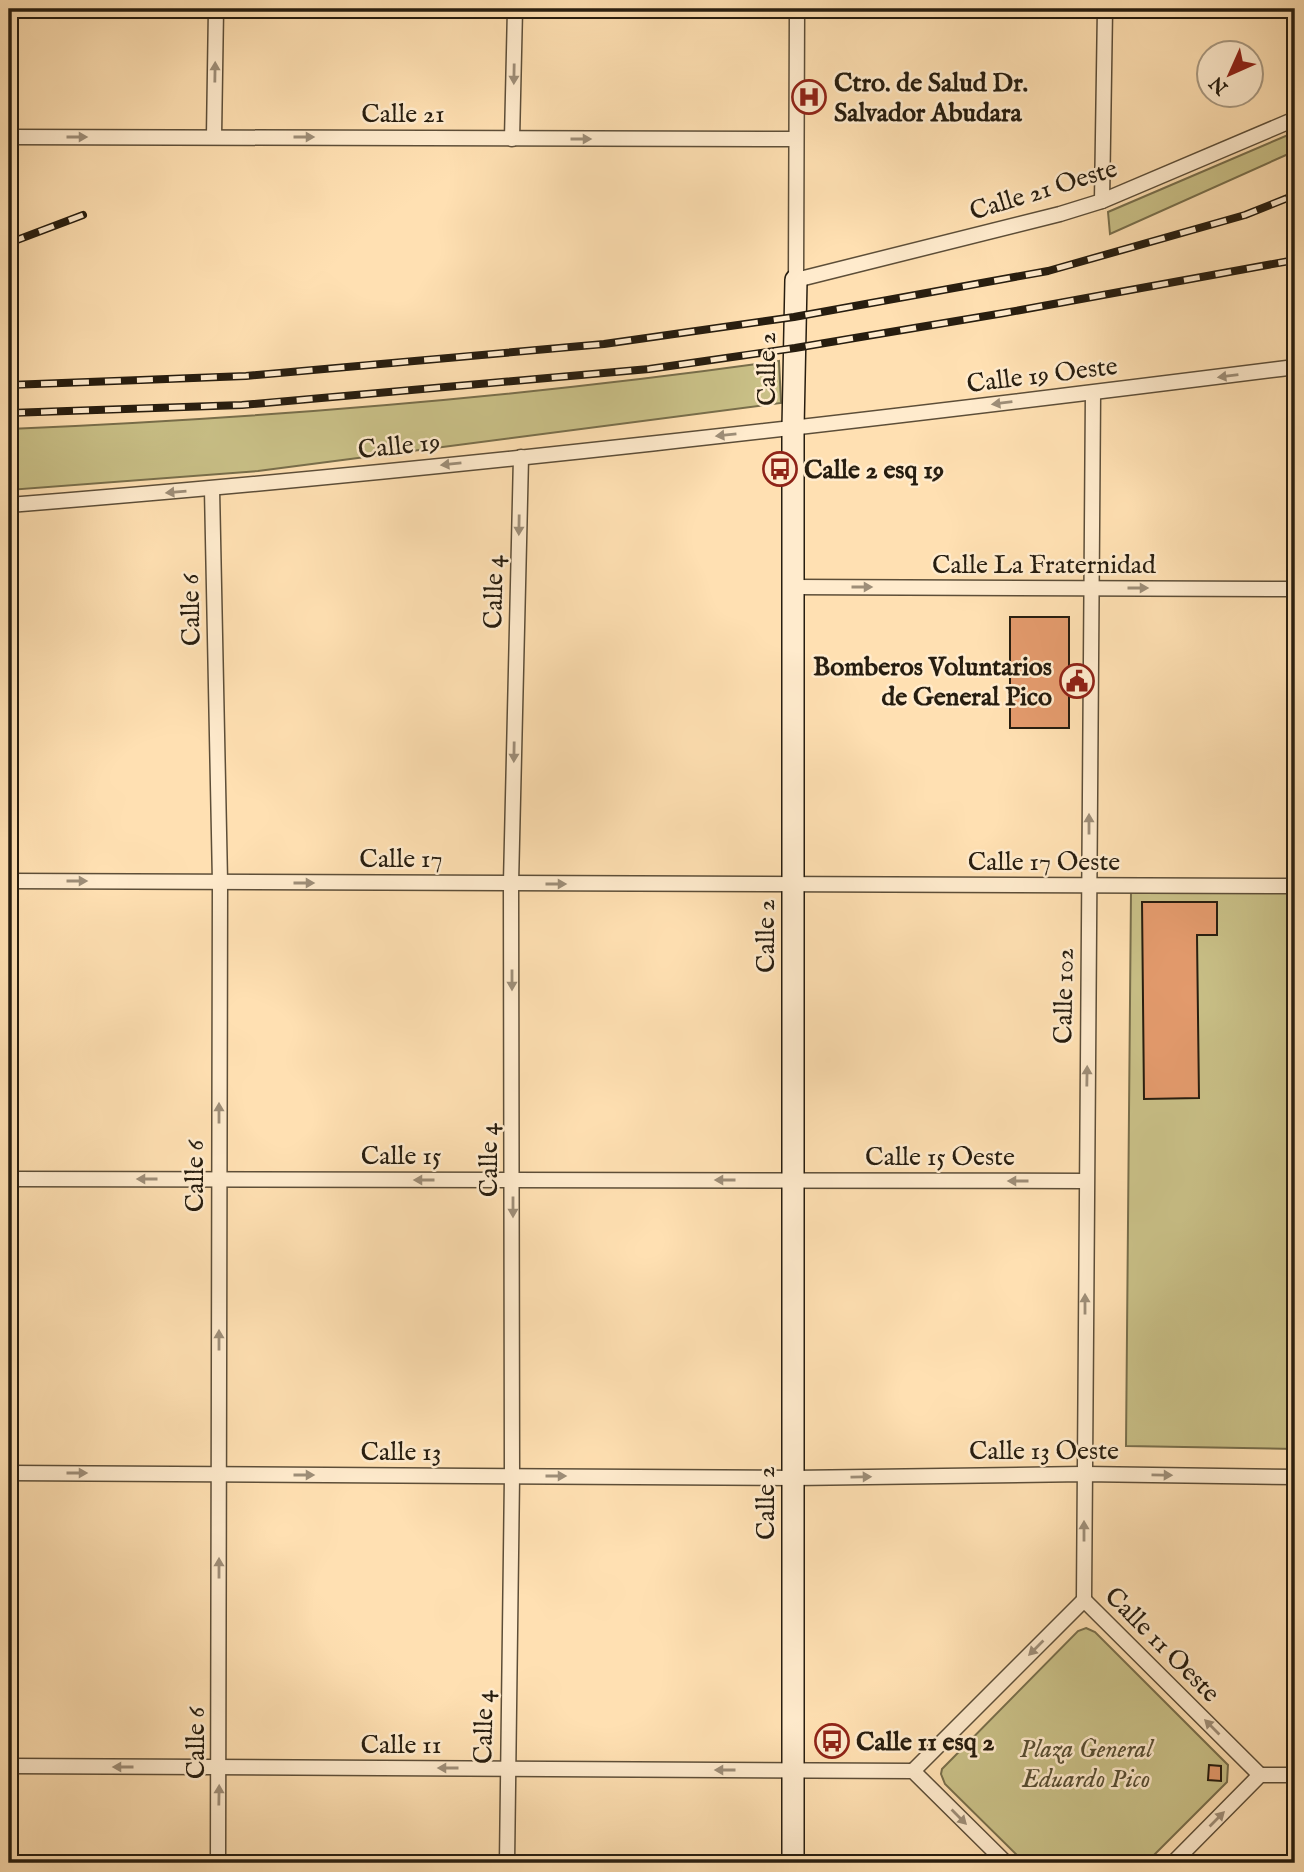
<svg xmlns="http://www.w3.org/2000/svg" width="1304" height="1872" font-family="'IM FELL English',serif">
<rect width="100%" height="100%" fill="#ffe0b2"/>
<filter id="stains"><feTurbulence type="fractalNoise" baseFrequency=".00286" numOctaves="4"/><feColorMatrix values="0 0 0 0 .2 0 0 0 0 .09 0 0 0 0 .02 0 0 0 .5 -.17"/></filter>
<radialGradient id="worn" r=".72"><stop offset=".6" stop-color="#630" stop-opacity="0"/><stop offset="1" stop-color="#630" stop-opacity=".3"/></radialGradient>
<g fill="#c9c087" stroke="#786e4b" stroke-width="2">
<polygon points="1295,132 1295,151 1110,234 1108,212"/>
<path d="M779,361L781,403L258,471L9,490V429C266,418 524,397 779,361Z"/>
<polygon points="1131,891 1295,893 1295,1449 1126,1446"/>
<polygon points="1086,1628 1095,1632 1228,1765 1227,1782 1146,1863 1025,1863 945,1784 941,1774 942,1769 1078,1631"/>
</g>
<g fill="#e49b6d" stroke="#271d0f" stroke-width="2">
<rect x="1010" y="617" width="59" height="111"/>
<polygon points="1142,902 1217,902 1217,935 1197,935 1199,1098 1144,1099"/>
<polygon points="1209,1765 1221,1766 1221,1781 1208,1780"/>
</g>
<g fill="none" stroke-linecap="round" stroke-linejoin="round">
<g stroke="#5d4e38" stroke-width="17">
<g id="street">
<polyline points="797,9 796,280 1060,214 1102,201 1295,119"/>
<polyline points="214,136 216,9"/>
<polyline points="9,137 796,139"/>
<polyline points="512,139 515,9"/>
<polyline points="1102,201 1105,9"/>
<polyline points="212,489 220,882 218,1863"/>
<path d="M9,505C439,471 867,421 1295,367"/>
<polyline points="793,587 1295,589"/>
<polyline points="9,881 1295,886"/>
<polyline points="9,1179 1086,1181"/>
<polyline points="9,1473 793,1478 1084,1474 1295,1477"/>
<polyline points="1084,1600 1093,393"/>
<polyline points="1084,1600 1260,1775"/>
<polyline points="9,1766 913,1771 1006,1863"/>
<polyline points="913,1771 1084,1600"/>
<polyline points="507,1863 512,1476 511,883 521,457"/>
<polyline points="1173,1863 1260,1775 1295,1775"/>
</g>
</g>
<g stroke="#271d0f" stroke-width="24">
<polyline id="secondary" points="793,1863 793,428 796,280"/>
</g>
<use href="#street" stroke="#ffebcd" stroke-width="14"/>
<use href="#secondary" stroke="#ffebcd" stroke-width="21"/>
<g stroke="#271d0f" stroke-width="8">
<g id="rail">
<polyline points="9,243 83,215"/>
<polyline points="9,385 246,376 604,344 794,317 1048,271 1245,215 1295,195"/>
<polyline points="9,413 242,405 649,369 795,348 1004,313 1295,260"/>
</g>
</g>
<use href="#rail" stroke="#ffebcd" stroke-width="5" stroke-dasharray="16" stroke-linecap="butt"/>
</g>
<defs><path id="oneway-solid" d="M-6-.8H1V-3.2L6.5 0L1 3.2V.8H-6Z" transform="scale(1.75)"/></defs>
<g fill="#9e8e78">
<use href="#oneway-solid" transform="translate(215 72) rotate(-89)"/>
<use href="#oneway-solid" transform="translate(514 74) rotate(91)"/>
<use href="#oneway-solid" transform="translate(77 137)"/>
<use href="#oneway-solid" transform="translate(304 137)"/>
<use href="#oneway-solid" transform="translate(581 139)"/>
<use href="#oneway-solid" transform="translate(1228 376) rotate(173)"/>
<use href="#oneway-solid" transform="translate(1002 403) rotate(173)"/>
<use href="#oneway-solid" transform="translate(726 435) rotate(174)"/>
<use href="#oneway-solid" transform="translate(451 464) rotate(174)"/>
<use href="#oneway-solid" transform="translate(176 492) rotate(175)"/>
<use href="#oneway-solid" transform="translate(519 525) rotate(91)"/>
<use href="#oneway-solid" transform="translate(862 587)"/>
<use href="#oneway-solid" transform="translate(1138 588)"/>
<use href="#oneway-solid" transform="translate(514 752) rotate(91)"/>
<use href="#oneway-solid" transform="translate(1089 824) rotate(-90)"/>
<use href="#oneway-solid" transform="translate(77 881)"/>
<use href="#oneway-solid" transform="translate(304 883)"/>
<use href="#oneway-solid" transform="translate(556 884)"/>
<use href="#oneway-solid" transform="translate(512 980) rotate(90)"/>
<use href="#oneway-solid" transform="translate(1087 1076) rotate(-89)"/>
<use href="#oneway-solid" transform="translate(219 1113) rotate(-90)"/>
<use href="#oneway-solid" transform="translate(147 1179) rotate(-180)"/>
<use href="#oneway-solid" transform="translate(424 1180) rotate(-180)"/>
<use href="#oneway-solid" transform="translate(725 1180) rotate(-180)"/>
<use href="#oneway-solid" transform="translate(1018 1181) rotate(-180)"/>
<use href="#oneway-solid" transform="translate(513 1207) rotate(90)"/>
<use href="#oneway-solid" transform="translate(1085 1304) rotate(-90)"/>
<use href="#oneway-solid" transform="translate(219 1340) rotate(-90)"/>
<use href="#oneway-solid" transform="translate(77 1473)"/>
<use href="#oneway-solid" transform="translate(304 1475)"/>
<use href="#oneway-solid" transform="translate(1162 1475) rotate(1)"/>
<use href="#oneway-solid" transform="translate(556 1476)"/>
<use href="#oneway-solid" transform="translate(861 1477) rotate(-1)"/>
<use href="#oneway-solid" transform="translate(1084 1531) rotate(-90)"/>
<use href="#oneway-solid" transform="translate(219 1568) rotate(-90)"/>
<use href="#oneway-solid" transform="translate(1036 1648) rotate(135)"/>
<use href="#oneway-solid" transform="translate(1212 1727) rotate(-135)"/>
<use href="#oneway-solid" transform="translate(123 1767) rotate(-180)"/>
<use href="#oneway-solid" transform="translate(448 1768) rotate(-180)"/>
<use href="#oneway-solid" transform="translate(725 1770) rotate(-180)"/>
<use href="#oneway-solid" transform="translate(219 1795) rotate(-89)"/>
<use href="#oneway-solid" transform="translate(959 1817) rotate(45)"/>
<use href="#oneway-solid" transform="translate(1217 1819) rotate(-45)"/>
</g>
<defs>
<g id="hospital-ring" transform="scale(1.75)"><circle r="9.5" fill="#ffebcd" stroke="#8f2418" stroke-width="1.5"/><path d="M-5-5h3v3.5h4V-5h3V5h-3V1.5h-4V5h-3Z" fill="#8f2418"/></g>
<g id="bus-ring" transform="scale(1.75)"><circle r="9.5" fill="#ffebcd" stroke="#8f2418" stroke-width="1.5"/><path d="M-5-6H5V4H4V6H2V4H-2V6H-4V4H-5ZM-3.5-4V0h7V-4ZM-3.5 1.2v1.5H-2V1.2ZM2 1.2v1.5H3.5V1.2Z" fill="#8f2418"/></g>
<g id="civic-ring" transform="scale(1.75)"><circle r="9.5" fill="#ffebcd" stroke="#8f2418" stroke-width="1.5"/><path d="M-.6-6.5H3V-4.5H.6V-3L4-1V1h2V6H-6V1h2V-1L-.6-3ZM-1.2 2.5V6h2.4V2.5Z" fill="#8f2418"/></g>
</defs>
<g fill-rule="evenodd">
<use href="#hospital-ring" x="809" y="97"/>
<use href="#bus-ring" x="780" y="469"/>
<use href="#civic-ring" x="1077" y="681"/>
<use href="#bus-ring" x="832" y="1741"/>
</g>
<g text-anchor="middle" stroke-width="5" stroke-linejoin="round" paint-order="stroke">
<g font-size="26" font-weight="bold" fill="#271d0f" stroke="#ffebcd" text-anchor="start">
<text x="834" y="91">Ctro. de Salud Dr.<tspan x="834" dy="30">Salvador Abudara</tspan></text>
<text x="804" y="478">Calle 2 esq 19</text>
<text x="1052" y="675" text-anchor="end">Bomberos Voluntarios<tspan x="1052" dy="30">de General Pico</tspan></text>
<text x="856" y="1750">Calle 11 esq 2</text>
</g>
<g font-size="26" fill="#271d0f" stroke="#ffebcd">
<text x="403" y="122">Calle 21</text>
<text transform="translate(1043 189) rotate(-17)" y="9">Calle 21 Oeste</text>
<text transform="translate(766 369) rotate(-90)" y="9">Calle 2</text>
<text transform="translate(1042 374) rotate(-7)" y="9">Calle 19 Oeste</text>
<text transform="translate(399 445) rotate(-6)" y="9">Calle 19</text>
<text x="1044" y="573">Calle La Fraternidad</text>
<text transform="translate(493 592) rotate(-89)" y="9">Calle 4</text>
<text transform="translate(190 610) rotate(-91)" y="9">Calle 6</text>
<text x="401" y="867">Calle 17</text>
<text x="1044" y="870">Calle 17 Oeste</text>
<text transform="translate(765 936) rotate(-90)" y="9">Calle 2</text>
<text transform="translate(1063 996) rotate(-89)" y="9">Calle 102</text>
<text x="401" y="1164">Calle 15</text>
<text x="940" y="1165">Calle 15 Oeste</text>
<text transform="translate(488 1160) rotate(-90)" y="9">Calle 4</text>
<text transform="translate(194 1176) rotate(-90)" y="9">Calle 6</text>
<text x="1044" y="1459">Calle 13 Oeste</text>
<text x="401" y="1460">Calle 13</text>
<text transform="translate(765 1503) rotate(-90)" y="9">Calle 2</text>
<text transform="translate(1163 1644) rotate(45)" y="9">Calle 11 Oeste</text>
<text transform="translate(483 1727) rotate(-89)" y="9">Calle 4</text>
<text transform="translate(195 1743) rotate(-90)" y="9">Calle 6</text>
<text x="401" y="1753">Calle 11</text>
</g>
<g font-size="26" font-style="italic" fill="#584e33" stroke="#ffebcd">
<text x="1086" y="1757">Plaza General<tspan x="1086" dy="30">Eduardo Pico</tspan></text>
</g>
</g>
<rect width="1304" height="1872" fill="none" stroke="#ffe0b2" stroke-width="35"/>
<rect x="10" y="10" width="1283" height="1851" fill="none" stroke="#271d0f" stroke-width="3.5"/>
<rect x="18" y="18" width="1269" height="1837" fill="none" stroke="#271d0f" stroke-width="2"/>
<g transform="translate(1230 74) rotate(225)"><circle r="33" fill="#ffebcd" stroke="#a99981" stroke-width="2"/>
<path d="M0-5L12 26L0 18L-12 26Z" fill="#8f2418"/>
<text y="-10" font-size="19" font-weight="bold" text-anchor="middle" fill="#271d0f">N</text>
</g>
<rect width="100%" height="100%" filter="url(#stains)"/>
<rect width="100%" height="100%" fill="url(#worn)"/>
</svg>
